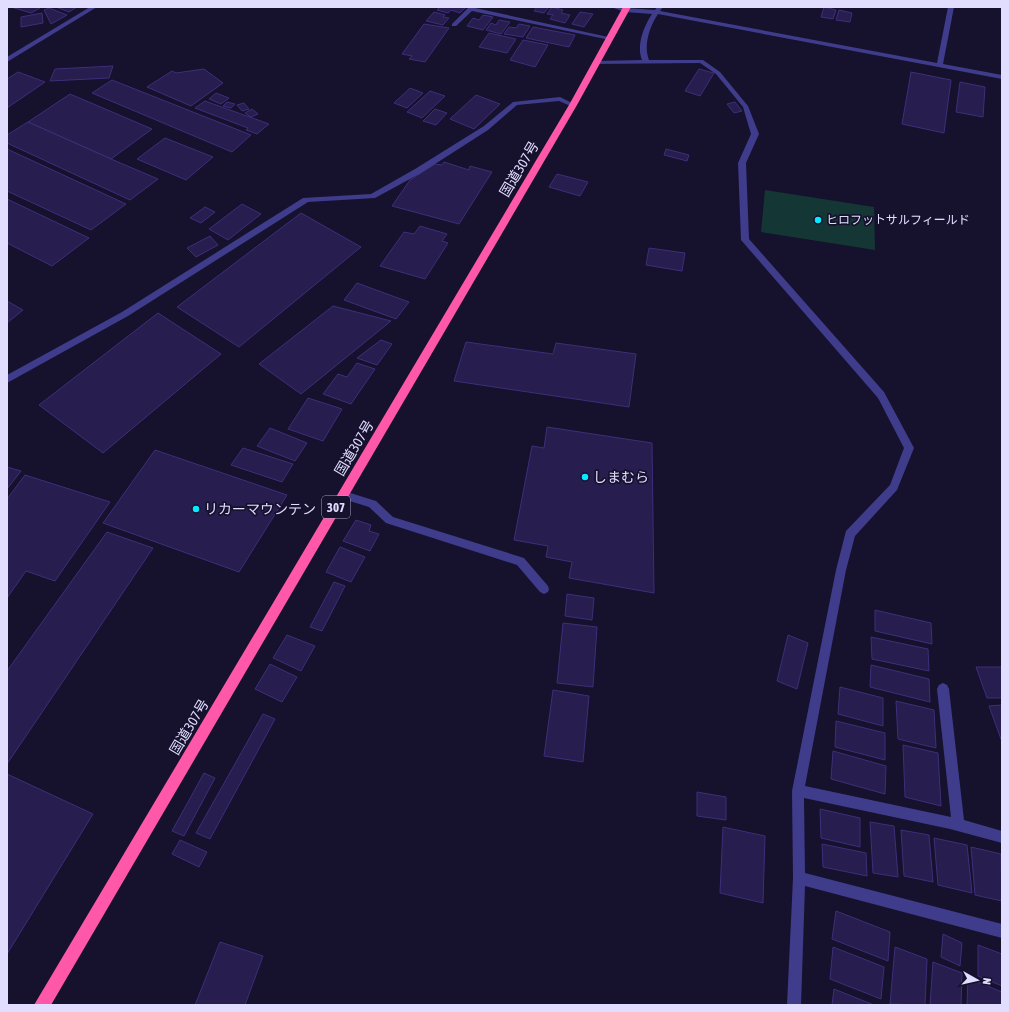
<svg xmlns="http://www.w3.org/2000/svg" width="1009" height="1012" font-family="'Asap Condensed','Noto Sans JP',sans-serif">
<rect width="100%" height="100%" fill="#16112d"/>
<polygon fill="#143735" points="765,190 874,207 875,250 761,232"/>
<g fill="#271d4e" stroke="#3d2f7a">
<polygon points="11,7 37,7 40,8 31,13"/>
<polygon points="56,7 77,7 69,12"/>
<polygon points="440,7 463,7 465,8 460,13 451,10 448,13 437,10"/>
<polygon points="537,7 549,7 544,13 534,11"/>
<polygon points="552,7 563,10 561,13 570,15 565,23 550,19 553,15 547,14"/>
<polygon points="824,7 836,10 833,19 821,17"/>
<polygon points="49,8 67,15 51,24 44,10"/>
<polygon points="839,10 852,13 850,22 836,20"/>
<polygon points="434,12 445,15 443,17 449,18 443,25 426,21"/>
<polygon points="580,12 593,14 584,27 572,24"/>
<polygon points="42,13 43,23 21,27 21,17"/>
<polygon points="483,15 493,17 483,30 467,26 473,18 479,20"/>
<polygon points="499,20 510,22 501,34 486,30 491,23 496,25"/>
<polygon points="424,24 449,28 425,62 409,59 412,56 402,54"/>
<polygon points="519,24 530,26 523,37 504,34 509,27 516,28"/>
<polygon points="533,27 575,35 569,47 526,38"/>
<polygon points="489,33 516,39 507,53 479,47"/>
<polygon points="523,40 548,45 535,67 510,60"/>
<polygon points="113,66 109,78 50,81 55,69"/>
<polygon points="204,69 223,83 191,106 147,87 172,71 176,73"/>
<polygon points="699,69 714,73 700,96 685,91"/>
<polygon points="18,72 45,82 7,108 7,79"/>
<polygon points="911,72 951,80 944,133 902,124"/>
<polygon points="112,80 251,135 232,152 92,93"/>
<polygon points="960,82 985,87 983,117 956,112"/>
<polygon points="410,88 423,93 407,108 394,103"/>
<polygon points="430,91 445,96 422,118 407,112"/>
<polygon points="216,93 229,98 221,104 209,99"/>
<polygon points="70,94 152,129 111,159 28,122"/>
<polygon points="476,95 500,104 474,129 450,119"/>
<polygon points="205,101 269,124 257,134 246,130 248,128 195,108"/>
<polygon points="227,102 235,104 231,108 223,106"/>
<polygon points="735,102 742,111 734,113 727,104"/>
<polygon points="244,103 249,109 242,111 237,105"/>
<polygon points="252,109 258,114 251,117 245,113"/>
<polygon points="435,109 447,113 436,125 423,121"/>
<polygon points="28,122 111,159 158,179 130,200 7,143 7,135"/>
<polygon points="165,138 213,157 186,180 137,159"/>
<polygon points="7,149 126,204 91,230 7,191"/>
<polygon points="666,149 689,155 687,161 664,155"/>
<polygon points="444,162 469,170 470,166 492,172 459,224 392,206 410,180 435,164 442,165"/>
<polygon points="557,174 588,182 580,196 549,187"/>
<polygon points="7,199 89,238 52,266 7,243"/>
<polygon points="242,204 261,214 228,240 209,229"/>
<polygon points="205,207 215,212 201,223 190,218"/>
<polygon points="301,213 361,247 239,347 177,307"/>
<polygon points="420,226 447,234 442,241 448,243 425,279 380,266 404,232 414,234"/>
<polygon points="210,236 218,245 196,257 187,248"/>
<polygon points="649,248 685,253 682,271 646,265"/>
<polygon points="357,283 409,302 396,319 344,300"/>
<polygon points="7,301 23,310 7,323"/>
<polygon points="333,306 391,321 301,394 259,364"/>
<polygon points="158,313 221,354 103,453 39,405"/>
<polygon points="381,340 392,344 377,365 357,358"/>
<polygon points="466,342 553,354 556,343 636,354 629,407 454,381"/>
<polygon points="357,363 375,369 351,404 323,394 338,374 347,377"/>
<polygon points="308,398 342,409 323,441 288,429"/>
<polygon points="547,427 652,443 654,593 569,578 572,562 546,557 548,546 514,540 532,446 544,448"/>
<polygon points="270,428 307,443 295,461 257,446"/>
<polygon points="243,448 293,464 282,482 231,465"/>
<polygon points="155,450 287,495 239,572 103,523"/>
<polygon points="7,467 21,471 7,489"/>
<polygon points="25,475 110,502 55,581 26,571 7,598 7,499"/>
<polygon points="356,520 371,525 369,531 379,534 370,551 343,541"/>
<polygon points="107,532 153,548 7,764 7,671"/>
<polygon points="340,547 365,557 351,582 326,572"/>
<polygon points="334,582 345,586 322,631 310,627"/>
<polygon points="567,594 594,598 592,620 565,616"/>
<polygon points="875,610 931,623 932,644 875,631"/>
<polygon points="563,623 597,627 593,687 557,683"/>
<polygon points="287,635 315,646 301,671 273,658"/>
<polygon points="788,635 808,643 797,689 777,681"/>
<polygon points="871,637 928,649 929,671 872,659"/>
<polygon points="270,664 297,677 282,702 255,689"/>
<polygon points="871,665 929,679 930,702 870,687"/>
<polygon points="976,667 1002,667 1002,698 987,698"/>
<polygon points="840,687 883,698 883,726 838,714"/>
<polygon points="553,690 589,696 583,762 544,756"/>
<polygon points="896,701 934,710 936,748 898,739"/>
<polygon points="1002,705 1002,742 989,706"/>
<polygon points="263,714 275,719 210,839 196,833"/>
<polygon points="836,721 885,733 885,760 835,747"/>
<polygon points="903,745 938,753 941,806 905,797"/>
<polygon points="833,751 886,766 885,794 831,779"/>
<polygon points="204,773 215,778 184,836 172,831"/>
<polygon points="7,774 93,814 7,954"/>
<polygon points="697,792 726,797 726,820 697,816"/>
<polygon points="820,809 860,818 860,847 821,838"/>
<polygon points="870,822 894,826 898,877 873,873"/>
<polygon points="723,827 765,836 763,903 720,893"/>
<polygon points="901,830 929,835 933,882 904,876"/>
<polygon points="934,838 967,845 972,893 938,885"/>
<polygon points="180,840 207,852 199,867 172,854"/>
<polygon points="822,844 866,853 867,876 823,867"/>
<polygon points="971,847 1001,854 1002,901 975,895"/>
<polygon points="836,911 890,932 888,961 832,939"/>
<polygon points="943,934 962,943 960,966 941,957"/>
<polygon points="220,942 263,956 245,1005 195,1005"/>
<polygon points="978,945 1002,954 1002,986 978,976"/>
<polygon points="833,947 884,967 881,999 830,979"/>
<polygon points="895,947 927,959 925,1005 890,1004"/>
<polygon points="933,962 962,973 961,1005 930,1005"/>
<polygon points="968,978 1002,992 1002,1005 967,1005"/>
<polygon points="834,989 874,1005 832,1005"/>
</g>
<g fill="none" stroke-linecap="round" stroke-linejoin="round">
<g fill="#3f3c8c" fill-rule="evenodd">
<polygon points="90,7 97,7 7,62 7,57"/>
<polygon points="469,7 476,7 475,8 613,38 610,40 472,11 456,26 452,26 452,24"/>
<path d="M611,7L655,10L657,7H663L660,11L937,63L948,7H954L943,64L1002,75V79L658,14C650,26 643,45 649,60H703L720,72L748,106L759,134L746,163L749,239L884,392L914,448L897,490L855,536L846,570L805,786L951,817L937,689L939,685L943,683L947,685L949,689L964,820L1002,831V843L950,829L804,798L805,873L1002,924V938L805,886L801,1005H787L793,878L792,791L836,570L846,531L890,485L904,448L878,398L741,240L738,163L751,134L743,107L716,74L700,63L594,64V62L596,61L642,60C636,45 644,26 652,14L625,12Z"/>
<polygon points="560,97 576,105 573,107 559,101 517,105 488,130 421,173 375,198 308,202 128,316 7,383 7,375 122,312 303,198 371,194 415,169 484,126 513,102"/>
<polygon points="344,491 376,501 393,517 524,558 548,586 549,589 548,592 544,594 540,592 517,565 386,523 369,507 340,498 339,495 340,492"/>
</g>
<polygon fill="#ff58a9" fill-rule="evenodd" points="623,7 631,7 577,105 51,1005 34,1005 569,105"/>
</g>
<g fill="#09e8ff" stroke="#16112d" stroke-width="1.5">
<circle cx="818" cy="220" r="4"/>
<circle cx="585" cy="477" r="4"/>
<circle cx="196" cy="509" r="4"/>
</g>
<g text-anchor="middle" stroke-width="3.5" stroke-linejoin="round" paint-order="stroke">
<g font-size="12" fill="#e1ddff" stroke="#16112d" text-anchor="start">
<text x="826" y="224">ヒロフットサルフィールド</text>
</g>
<rect fill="#16112d" stroke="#a4a0c0" stroke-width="1" x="322" y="496" width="28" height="22" rx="3"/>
<g font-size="13" font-weight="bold" fill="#e1ddff">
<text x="336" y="512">307</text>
</g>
<g font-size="14" fill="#e1ddff" stroke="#16112d">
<text transform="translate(519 169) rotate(-59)" y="5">国道307号</text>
<text transform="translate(354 448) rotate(-59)" y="5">国道307号</text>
<text transform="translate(189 727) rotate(-59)" y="5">国道307号</text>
</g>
<g font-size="14" fill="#e1ddff" stroke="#16112d" text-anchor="start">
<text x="593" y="482">しまむら</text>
<text x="204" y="514">リカーマウンテン</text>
</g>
</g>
<rect width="1009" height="1012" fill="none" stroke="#e1ddff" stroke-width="16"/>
<g transform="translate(977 980) rotate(98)" stroke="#16112d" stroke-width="3" paint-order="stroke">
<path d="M0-3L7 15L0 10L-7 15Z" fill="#e1ddff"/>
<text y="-6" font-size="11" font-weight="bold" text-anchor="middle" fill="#e1ddff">N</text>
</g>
</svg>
